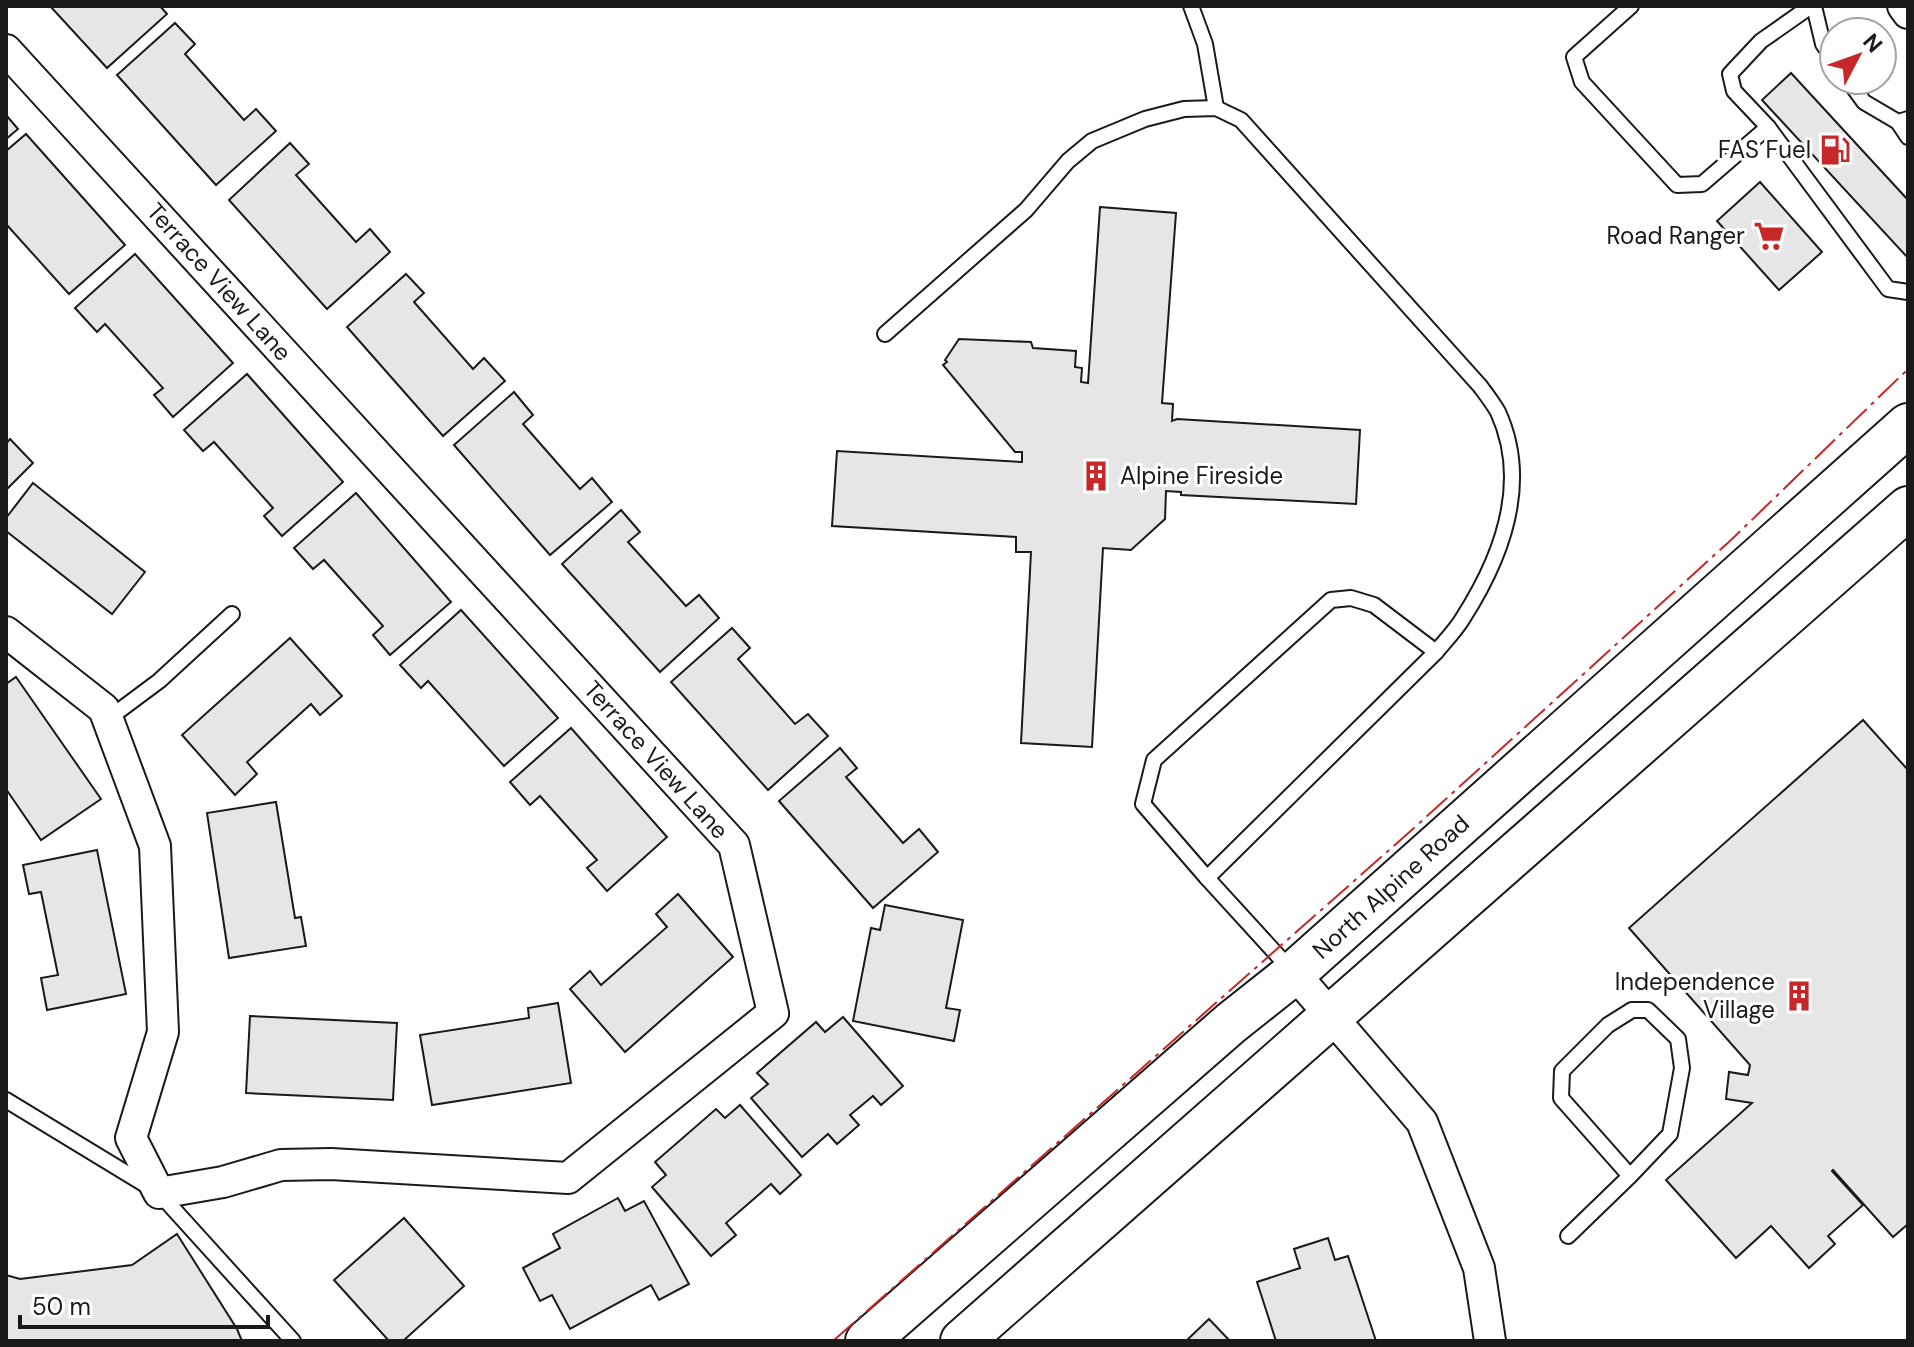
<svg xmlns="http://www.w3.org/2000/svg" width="1914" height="1347" font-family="'DM Sans',sans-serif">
<rect width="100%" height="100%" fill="#fff"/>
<g fill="#e6e6e6" stroke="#1a1a1a" stroke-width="2">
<polygon points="50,6 160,6 167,14 107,68"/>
<polygon points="175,23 195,44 185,54 244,120 256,109 276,131 216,185 117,75"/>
<polygon points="1791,73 1908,200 1908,258 1762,100"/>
<polygon points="6,115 18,129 6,139"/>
<polygon points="26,134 125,245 69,294 6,224 6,151"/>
<polygon points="290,143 309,164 296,175 356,242 370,229 390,252 327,309 229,200"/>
<polygon points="1760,182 1822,252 1779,290 1717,221"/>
<polygon points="1100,207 1176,213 1162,403 1173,404 1172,421 1177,419 1360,430 1356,504 1181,495 1181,492 1166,491 1165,519 1131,550 1103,548 1092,747 1021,743 1031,552 1016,552 1016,537 832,526 837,451 1022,462 1022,452 1015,452 943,365 947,362 945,360 959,339 1031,342 1033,348 1076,351 1075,367 1082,368 1081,382 1088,383"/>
<polygon points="135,254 233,363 173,417 154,395 163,388 105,324 97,332 75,308"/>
<polygon points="406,274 424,293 414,302 473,369 484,358 505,381 443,436 347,327"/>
<polygon points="247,374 343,482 282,536 264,516 273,508 214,442 203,451 184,430"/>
<polygon points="514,392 533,415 523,424 580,489 592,478 612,502 550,555 454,445"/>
<polygon points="10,439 33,463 6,490 6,444"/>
<polygon points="33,483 145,572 112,614 6,531 6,518"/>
<polygon points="356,493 451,602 390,655 373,635 383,626 324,560 313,569 294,548"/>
<polygon points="621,510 640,532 628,542 686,606 699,595 719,618 660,672 562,564"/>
<polygon points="461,610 558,718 504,766 428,681 421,688 400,665"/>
<polygon points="732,628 750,648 738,659 795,724 808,714 828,736 768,790 671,682"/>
<polygon points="290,638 342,696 320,715 311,704 247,762 257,774 235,795 182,735"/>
<polygon points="16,677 101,799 41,840 6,789 6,684"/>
<polygon points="1863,720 1908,770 1908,1224 1893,1237 1833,1170 1832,1171 1863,1205 1828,1236 1835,1244 1809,1268 1771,1226 1736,1258 1666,1180 1752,1103 1726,1099 1729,1072 1748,1075 1750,1065 1629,928"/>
<polygon points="571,728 667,837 607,891 587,868 597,860 540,796 530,805 510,782"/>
<polygon points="840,748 857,768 846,777 903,843 919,829 938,852 873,908 779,801"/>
<polygon points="276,802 295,918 301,917 306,946 229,958 207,813"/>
<polygon points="97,850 126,994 47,1010 41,978 58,975 41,892 29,894 23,865"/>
<polygon points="678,894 733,957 625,1052 570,989 590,971 601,985 667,927 656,914"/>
<polygon points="885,905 963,920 946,1008 960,1010 954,1041 853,1021 871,928 880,930"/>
<polygon points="558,1003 571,1083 432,1105 420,1035 529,1018 528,1008"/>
<polygon points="250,1016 397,1023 393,1100 246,1093"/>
<polygon points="843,1017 903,1086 881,1105 873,1096 850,1115 859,1125 837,1144 828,1134 802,1157 751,1098 768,1084 757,1073 816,1022 825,1032"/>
<polygon points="740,1105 801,1175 780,1194 771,1184 726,1223 736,1235 711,1256 652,1187 666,1175 655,1162 716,1109 725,1118"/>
<polygon points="618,1198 625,1211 644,1201 689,1284 659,1300 651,1285 570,1329 552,1295 540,1301 523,1268 560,1248 553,1234"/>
<polygon points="404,1218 464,1286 403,1341 389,1341 334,1280"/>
<polygon points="177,1234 237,1329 242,1341 6,1341 6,1275 20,1279 132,1265"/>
<polygon points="1328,1238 1335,1260 1348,1256 1376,1341 1276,1341 1257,1282 1300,1268 1294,1249"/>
<polygon points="1209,1319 1230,1341 1186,1341"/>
</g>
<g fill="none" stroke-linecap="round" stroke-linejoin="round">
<g stroke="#1a1a1a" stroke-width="18">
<g id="lane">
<polyline points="1191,6 1205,44 1216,108"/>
<polyline points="1631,6 1574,57 1582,82 1677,185 1702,184 1768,127"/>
<polyline points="1811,6 1761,41 1730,74 1734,91 1768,127 1888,289 1908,292"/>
<polyline points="1814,6 1823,44 1834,60"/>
<polyline points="1848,80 1864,102 1898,122 1908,119"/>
<polyline points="1898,122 1908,137"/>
<path d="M885,334L1026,210L1068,161L1092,141L1145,119L1184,109L1216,108L1241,120L1480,386C1486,394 1493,403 1498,412C1530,482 1502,557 1463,618C1456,630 1445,641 1436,652L1374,605L1351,598L1331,600L1154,760L1143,804L1207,878L1291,970"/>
<polyline points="108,719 159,681 232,614"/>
<polyline points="1207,878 1436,652"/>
<polyline points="6,1100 159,1193 293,1341"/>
<polyline points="1568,1236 1630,1176 1670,1134 1682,1068 1678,1039 1648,1010 1632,1010 1608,1025 1562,1071 1561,1098 1630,1176"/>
</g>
</g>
<g stroke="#1a1a1a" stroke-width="34">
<g id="street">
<polyline points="1903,6 1908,13"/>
<polyline points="6,50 734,845 773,1013 568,1178 331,1164 281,1165 223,1182 159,1193 131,1138 163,1032 155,846 104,709 6,632"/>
<polyline points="1294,973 1422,1122 1479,1268 1490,1341"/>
</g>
</g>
<g stroke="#1a1a1a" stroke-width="46">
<g id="secondary">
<polyline points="867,1341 1231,1023 1294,973 1908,425"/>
<polyline points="962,1341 1908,508"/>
</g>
</g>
<use href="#lane" stroke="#fff" stroke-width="14"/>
<use href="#street" stroke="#fff" stroke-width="30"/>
<use href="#secondary" stroke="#fff" stroke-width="42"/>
<polyline stroke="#c62828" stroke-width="2" stroke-dasharray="28 6 4 6" stroke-linecap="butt" points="833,1341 1414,828 1731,540 1908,369"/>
</g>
<defs>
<g id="fuel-bare" transform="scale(2.4)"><path d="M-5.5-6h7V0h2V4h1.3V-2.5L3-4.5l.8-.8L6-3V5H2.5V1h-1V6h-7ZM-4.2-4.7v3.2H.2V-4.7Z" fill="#c62828" stroke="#fff" stroke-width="2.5" paint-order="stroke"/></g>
<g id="supermarket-bare" transform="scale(2.4)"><path d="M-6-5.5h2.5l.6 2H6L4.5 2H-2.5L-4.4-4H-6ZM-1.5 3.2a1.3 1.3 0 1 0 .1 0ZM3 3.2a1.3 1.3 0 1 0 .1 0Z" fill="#c62828" stroke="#fff" stroke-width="2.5" paint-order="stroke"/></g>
<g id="building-bare" transform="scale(2.4)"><path d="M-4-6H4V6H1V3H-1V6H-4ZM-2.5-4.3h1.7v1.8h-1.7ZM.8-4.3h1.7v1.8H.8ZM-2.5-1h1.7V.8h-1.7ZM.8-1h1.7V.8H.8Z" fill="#c62828" stroke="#fff" stroke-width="2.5" paint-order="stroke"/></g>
</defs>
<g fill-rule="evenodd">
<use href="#fuel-bare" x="1835" y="150"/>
<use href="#supermarket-bare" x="1769" y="236"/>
<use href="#building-bare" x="1096" y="476"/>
<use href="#building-bare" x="1799" y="996"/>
</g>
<g text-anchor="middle" stroke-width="6" stroke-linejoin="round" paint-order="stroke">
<g font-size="24" fill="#1a1a1a" stroke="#fff" text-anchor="end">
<text x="1811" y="158">FAS Fuel</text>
<text x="1745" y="244">Road Ranger</text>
<text x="1120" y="484" text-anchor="start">Alpine Fireside</text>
<text x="1775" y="990">Independence<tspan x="1775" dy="28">Village</tspan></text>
</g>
<g font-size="24" fill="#1a1a1a" stroke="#fff">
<text transform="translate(219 282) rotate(48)" y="8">Terrace View Lane</text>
<text transform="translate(656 760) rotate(48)" y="8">Terrace View Lane</text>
<text transform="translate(1391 887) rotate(-42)" y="8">North Alpine Road</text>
</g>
</g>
<rect width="1914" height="1347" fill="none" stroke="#1a1a1a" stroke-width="16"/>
<g transform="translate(1858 56) rotate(49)"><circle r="38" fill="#ffffff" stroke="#a3a3a3" stroke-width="2"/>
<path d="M0-6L14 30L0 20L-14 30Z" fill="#c62828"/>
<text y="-12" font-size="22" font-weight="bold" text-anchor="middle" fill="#1a1a1a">N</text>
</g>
<path d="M20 1315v12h248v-12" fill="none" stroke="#1a1a1a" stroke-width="4"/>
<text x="32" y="1315" font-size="24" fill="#1a1a1a" stroke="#ffffff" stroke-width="6" paint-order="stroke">50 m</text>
</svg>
